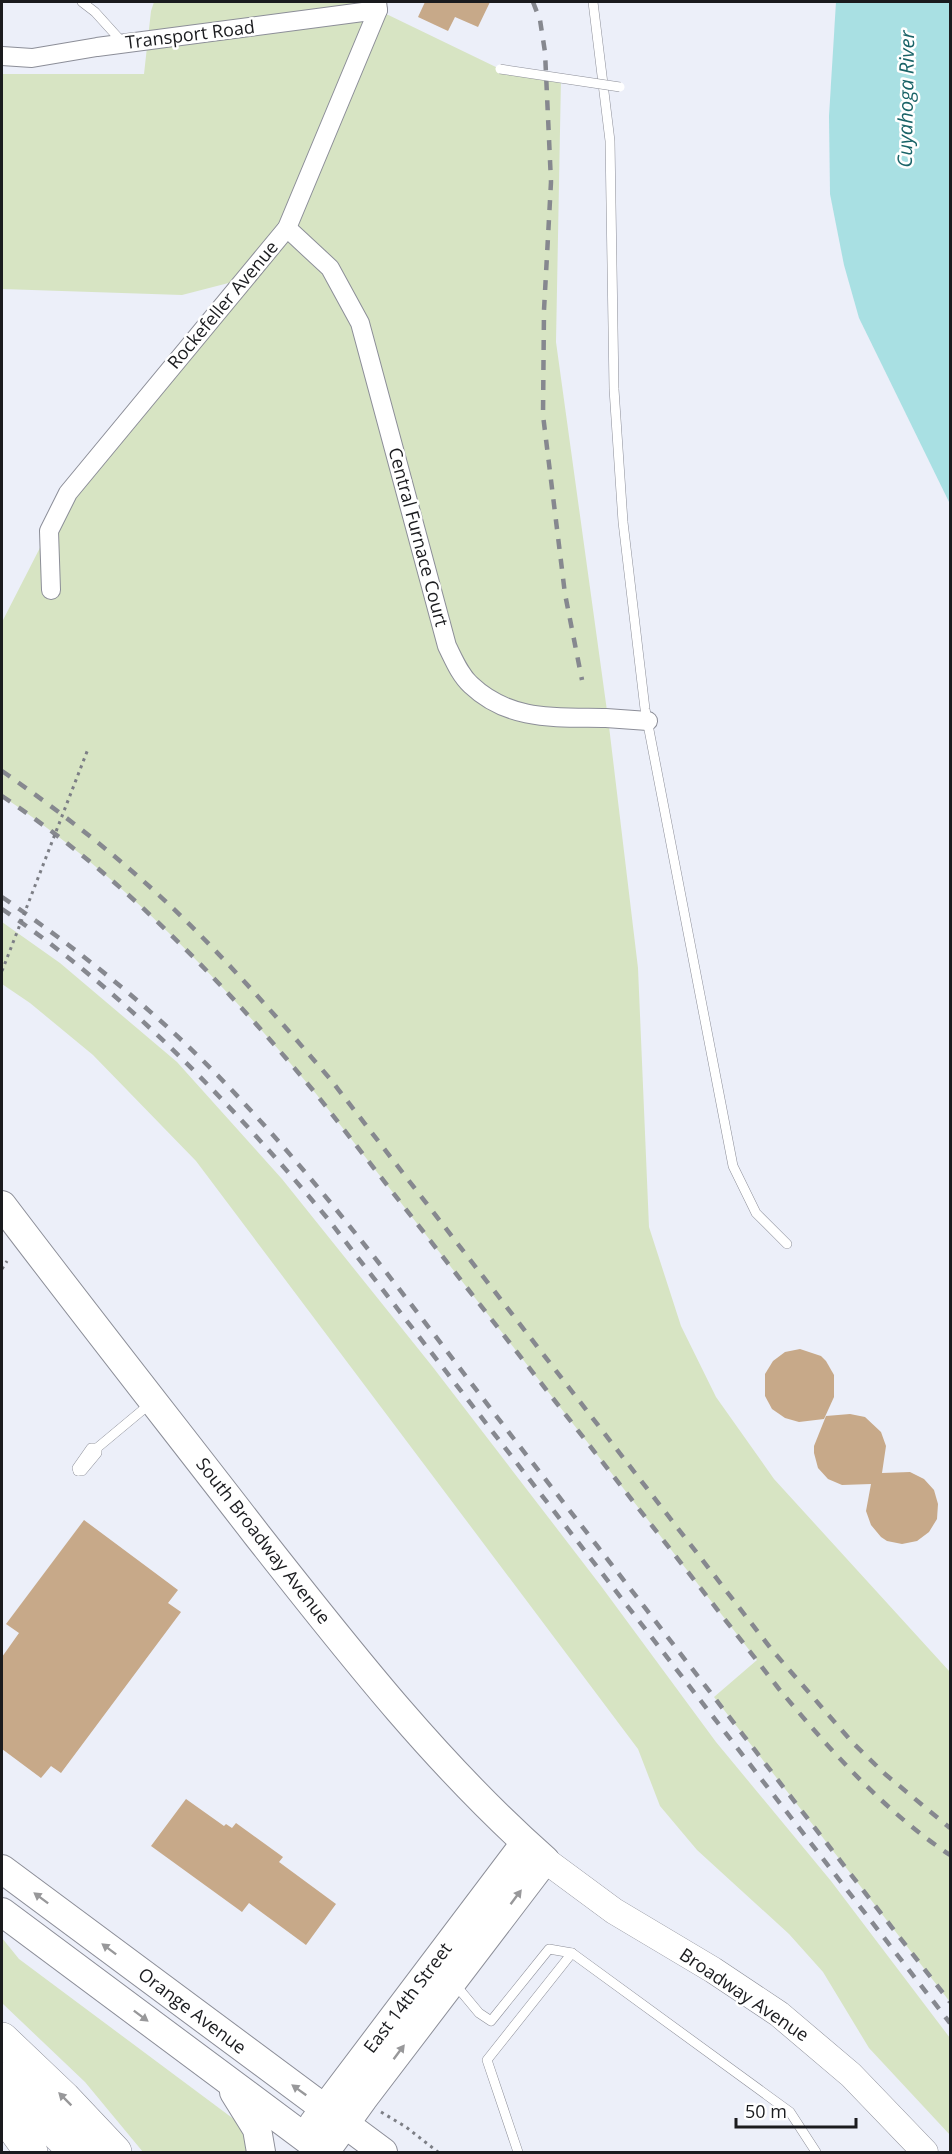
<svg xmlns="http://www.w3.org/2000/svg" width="952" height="2154" font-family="'Open Sans',sans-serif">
<rect width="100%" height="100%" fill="#eceff9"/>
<g fill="#d7e4c3">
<path d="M154,2H377L378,10L500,69L561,78L556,342L608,718L638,968L649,1227L681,1326L716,1397L774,1479L950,1672V2002L714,1697L757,1660L317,1095C224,983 123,877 2,796V622L68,493L244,279L182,295L2,289V74H144L151,11Z"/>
<polygon points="2,922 60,963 177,1062 282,1179 432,1366 601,1586 716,1742 831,1881 950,2038 950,2135 869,2048 823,1972 789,1934 697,1850 660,1806 638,1749 196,1161 93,1055 30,1003 2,984"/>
<polygon points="2,1938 19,1959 235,2120 255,2152 143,2152 85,2082 2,2003"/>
</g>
<polygon fill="#a9e0e3" points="836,2 950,2 950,504 859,318 844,265 830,194 829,116"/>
<g fill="#c7a989">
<polygon points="425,2 490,2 478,27 455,17 448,31 418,17"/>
<polygon points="800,1349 821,1356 826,1361 834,1375 834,1397 824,1419 799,1422 785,1418 772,1409 765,1396 765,1374 773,1361 785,1352"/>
<polygon points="850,1414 865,1417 881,1432 886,1446 882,1473 910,1472 924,1479 934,1490 938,1504 937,1519 929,1532 917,1541 902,1544 887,1541 881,1537 871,1525 866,1511 871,1484 842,1485 828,1479 818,1468 814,1453 814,1446 826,1416"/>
<polygon points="84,1520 178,1590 168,1603 181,1612 61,1773 51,1766 41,1778 2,1749 2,1657 19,1633 6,1624"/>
<polygon points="186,1799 224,1826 226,1824 232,1828 236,1823 283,1857 279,1862 336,1904 306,1945 249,1903 242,1912 151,1846"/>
</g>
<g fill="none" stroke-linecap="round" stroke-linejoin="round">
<g stroke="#8c8e98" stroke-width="10">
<g id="lane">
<polyline points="82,2 95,12 123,43"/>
<polyline points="593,2 610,141 614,389 623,522 645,709 733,1166 756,1213 787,1244"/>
<polyline points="78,1471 77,1468 91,1448 97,1448 151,1403"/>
<polyline points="78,1471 82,1471 97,1453 97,1448"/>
<polyline points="454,1983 479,2013 491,2021 549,1949 572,1953 790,2112 816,2152"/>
<polyline points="518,2152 487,2060 572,1953"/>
</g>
</g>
<g stroke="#8c8e98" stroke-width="20">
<g id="street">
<polyline points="2,56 32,58 97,47 378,10"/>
<path d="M287,228L330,268L360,323L447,646C454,660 460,675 471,685C510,722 558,717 606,718C620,719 634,720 648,721"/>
<polyline points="51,590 49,531 68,493 287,228 378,10 377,2"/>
</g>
</g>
<g stroke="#8c8e98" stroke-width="27">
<polyline id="secondary" points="545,1860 614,1911 713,1970 779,2014 851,2075 925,2152"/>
</g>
<g stroke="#8c8e98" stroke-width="30">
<g id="primary">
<path d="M2,1205C86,1316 172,1425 257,1535C346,1648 436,1764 545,1860L363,2099L325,2152"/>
<polyline points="2,1869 383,2152"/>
<polyline points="2,1912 324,2152"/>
<polyline points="234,2092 257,2129 261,2152"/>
<polyline points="313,2124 525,1843"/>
</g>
</g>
<g stroke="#8c8e98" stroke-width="34">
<g id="highway">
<polyline points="2,2039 64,2098 115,2152"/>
<polyline points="2,2079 76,2152"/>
<polyline points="2,2112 31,2152"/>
</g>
</g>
<g stroke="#7c7e85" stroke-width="3" stroke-dasharray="3 4.5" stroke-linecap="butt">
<polyline points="2,1269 7,1261"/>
<polyline points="381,2112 406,2127 438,2152"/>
</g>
<use href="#lane" stroke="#fff" stroke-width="9"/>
<use href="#street" stroke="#fff" stroke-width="18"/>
<use href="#secondary" stroke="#fff" stroke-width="26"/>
<use href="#primary" stroke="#fff" stroke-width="28"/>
<use href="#highway" stroke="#fff" stroke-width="33"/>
<g stroke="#86888f" stroke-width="4.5" stroke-dasharray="10 10" stroke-linecap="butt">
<polyline points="533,2 540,20 545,52 551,182 544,310 543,415 565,594 582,680"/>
<path d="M2,771C65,815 128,864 183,918C235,969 283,1024 331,1080L772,1650L852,1742L885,1774L950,1828"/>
<path d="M2,796C123,877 224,983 317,1095L779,1689C830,1750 884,1811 950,1855"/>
<path d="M2,897C89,957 170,1023 242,1101C340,1206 426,1325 514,1439C660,1626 804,1815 950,2002"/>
<path d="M2,909C127,994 231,1103 328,1219L950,2023"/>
</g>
<g stroke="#8c8e98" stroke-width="10" stroke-linecap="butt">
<polyline id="lane-bridge" points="500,69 620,87"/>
</g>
<polyline stroke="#7c7e85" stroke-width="3" stroke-dasharray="3 4.5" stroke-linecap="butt" points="2,971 88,749"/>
<use href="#lane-bridge" stroke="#fff" stroke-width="9"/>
</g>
<defs><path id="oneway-solid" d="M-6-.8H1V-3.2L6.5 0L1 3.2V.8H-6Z" transform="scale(1.5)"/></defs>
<g fill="#98989a">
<use href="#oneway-solid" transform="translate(516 1897) rotate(-53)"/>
<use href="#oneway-solid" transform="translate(41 1898) rotate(-143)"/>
<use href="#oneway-solid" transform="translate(109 1949) rotate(-143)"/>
<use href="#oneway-solid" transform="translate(141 2016) rotate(37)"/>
<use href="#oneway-solid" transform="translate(399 2052) rotate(-53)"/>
<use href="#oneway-solid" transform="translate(299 2090) rotate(-144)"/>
<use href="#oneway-solid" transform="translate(65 2099) rotate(-135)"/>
</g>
<g text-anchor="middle" stroke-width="5" stroke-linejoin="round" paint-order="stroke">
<g font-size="18" fill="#1a1b1e" stroke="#fff">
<text transform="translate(190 35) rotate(-7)" y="6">Transport Road</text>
<text transform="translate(223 305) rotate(-50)" y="6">Rockefeller Avenue</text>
<text transform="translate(418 537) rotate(75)" y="6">Central Furnace Court</text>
<text transform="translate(263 1541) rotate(52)" y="6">South Broadway Avenue</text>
<text transform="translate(744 1995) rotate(34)" y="6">Broadway Avenue</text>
<text transform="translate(408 1998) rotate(-53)" y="6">East 14th Street</text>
<text transform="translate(192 2011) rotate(37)" y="6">Orange Avenue</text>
</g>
<g font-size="20" font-style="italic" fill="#1a6367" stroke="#fff">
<text transform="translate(906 99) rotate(-89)" y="7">Cuyahoga River</text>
</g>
</g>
<rect width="952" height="2154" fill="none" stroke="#1a1b1e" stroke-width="6"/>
<path d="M736 2118v9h120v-9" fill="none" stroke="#1a1b1e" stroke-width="3"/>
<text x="745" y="2118" font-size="18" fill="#1a1b1e" stroke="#ffffff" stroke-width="4.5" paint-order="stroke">50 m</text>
</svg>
